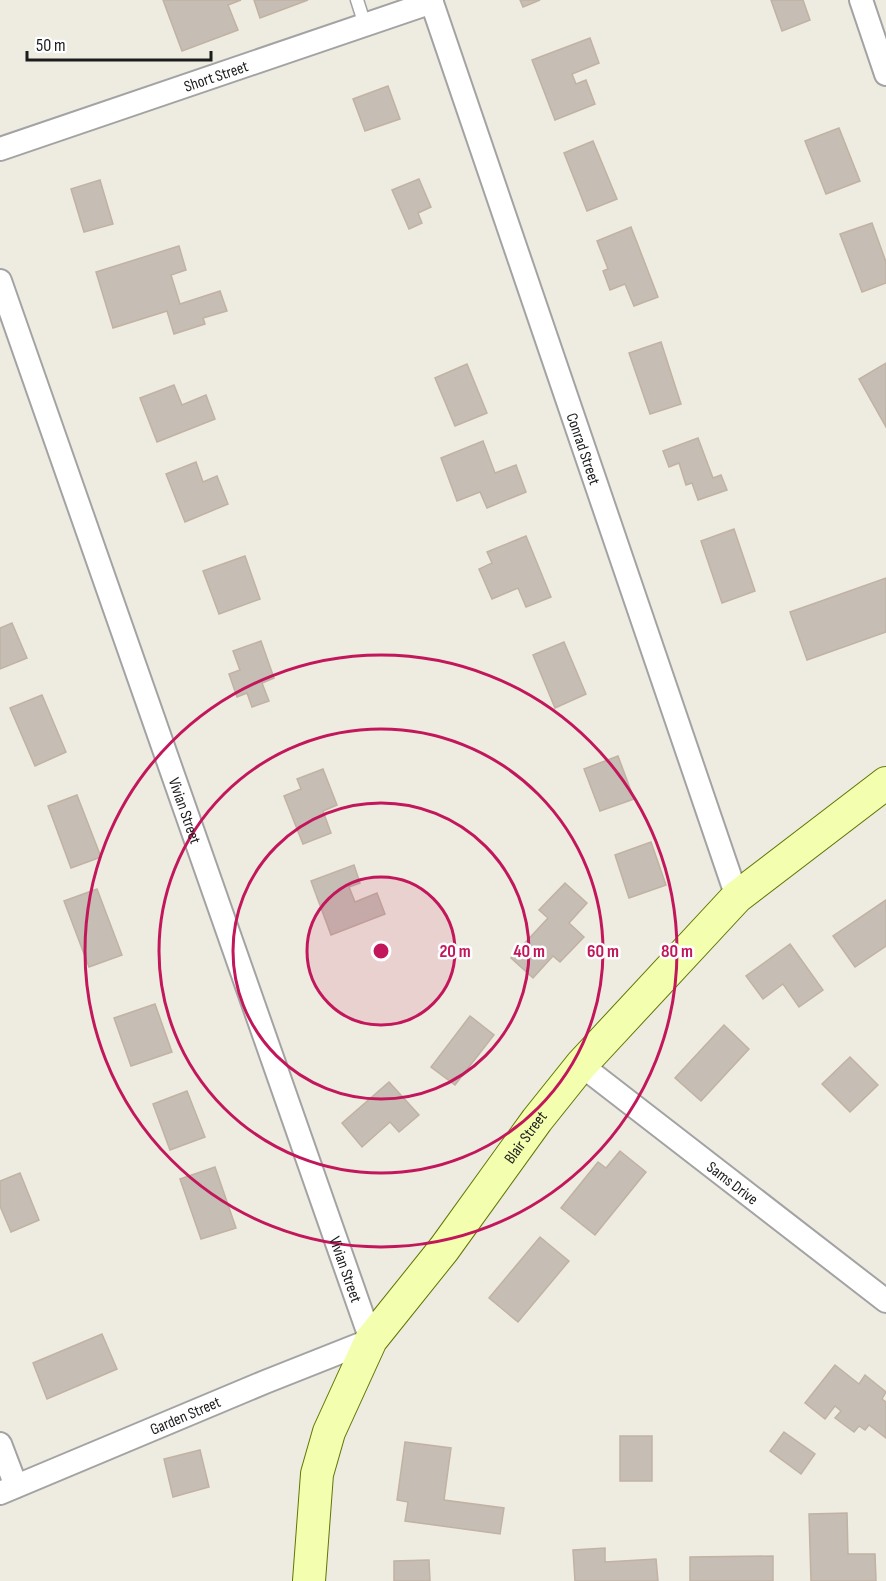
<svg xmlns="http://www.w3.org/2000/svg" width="886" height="1581" font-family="'Sofia Sans Condensed',sans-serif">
<rect width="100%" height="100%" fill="#eeebe1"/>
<g fill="#c6bdb4" stroke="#c1b2a2" stroke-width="1.5">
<polygon points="163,0 241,0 228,5 238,30 182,51"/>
<polygon points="254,0 308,0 260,18"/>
<polygon points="520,0 540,0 523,7"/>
<polygon points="771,0 803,0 810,20 782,31"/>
<polygon points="590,38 599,63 572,74 576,84 586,80 595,104 555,120 532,60"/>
<polygon points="388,86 400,119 365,131 353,99"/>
<polygon points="839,128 860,181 826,194 805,141"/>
<polygon points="593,141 617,199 587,211 564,153"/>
<polygon points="419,179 431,207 418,213 422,223 409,229 392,190"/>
<polygon points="100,180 113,224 84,232 71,189"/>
<polygon points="872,223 886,262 886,283 862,292 840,234"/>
<polygon points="631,227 658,297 634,306 625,284 610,290 603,271 608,269 597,241"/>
<polygon points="179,246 186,270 171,275 180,304 220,291 227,311 203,318 205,324 174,334 167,311 113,328 96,272"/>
<polygon points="661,342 681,404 650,414 629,353"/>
<polygon points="886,363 886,427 859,379"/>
<polygon points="467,364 487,413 455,426 435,378"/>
<polygon points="174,385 182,405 206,395 215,419 157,442 140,398"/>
<polygon points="698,438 713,478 721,475 727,490 698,500 692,483 686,485 679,463 669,467 663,451"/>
<polygon points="483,441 495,473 516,465 526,492 487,508 480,492 457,501 441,458"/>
<polygon points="196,462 203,482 217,476 228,504 185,522 166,474"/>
<polygon points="734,529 755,591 722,603 701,541"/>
<polygon points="526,536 551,597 526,607 518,588 492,599 479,569 492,563 487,552"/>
<polygon points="245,556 260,599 219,614 203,571"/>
<polygon points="886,578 886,632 807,660 790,612"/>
<polygon points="12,623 27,658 0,669 0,628"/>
<polygon points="261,641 274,678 262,683 269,701 252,707 247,693 237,697 229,674 240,670 233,651"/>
<polygon points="564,642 586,694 555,708 533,655"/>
<polygon points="42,695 66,752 35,766 10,708"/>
<polygon points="618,756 634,799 600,811 584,769"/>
<polygon points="323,769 337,805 323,811 331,833 303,844 284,796 301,789 297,779"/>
<polygon points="77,795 101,857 71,868 48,806"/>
<polygon points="651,842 666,885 629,898 615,855"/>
<polygon points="354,865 360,883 349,887 355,902 377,893 385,914 331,935 311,881"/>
<polygon points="565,883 587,903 569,923 584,937 560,962 553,956 533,978 511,958 548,918 539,910"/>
<polygon points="97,889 122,955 89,967 64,901"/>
<polygon points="886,900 886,946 855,967 833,936"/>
<polygon points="790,944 823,990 799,1007 783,984 763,999 746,976"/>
<polygon points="155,1004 172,1052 131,1066 114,1018"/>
<polygon points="470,1016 494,1035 455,1085 431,1067"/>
<polygon points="724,1025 749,1049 701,1101 675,1078"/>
<polygon points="850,1057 878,1085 850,1112 822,1084"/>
<polygon points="389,1082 419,1115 399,1132 390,1122 362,1147 342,1123"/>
<polygon points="187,1091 205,1137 170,1150 153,1104"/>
<polygon points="620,1151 646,1172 595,1235 561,1208 598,1162 606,1168"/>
<polygon points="215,1167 236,1228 201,1239 180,1179"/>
<polygon points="20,1173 39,1220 11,1232 0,1206 0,1181"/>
<polygon points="540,1237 569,1261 518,1322 489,1298"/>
<polygon points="102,1334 117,1369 47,1399 33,1363"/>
<polygon points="835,1365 859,1384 865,1375 886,1392 882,1399 886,1402 886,1438 869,1425 865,1430 859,1426 854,1432 835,1418 841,1411 835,1406 825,1419 805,1403"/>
<polygon points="784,1432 815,1454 801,1474 770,1451"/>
<rect x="620" y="1436" width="32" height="45"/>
<polygon points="405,1442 451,1448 444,1500 504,1508 500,1534 405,1521 408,1502 397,1500"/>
<polygon points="200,1450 209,1487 173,1497 164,1459"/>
<polygon points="847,1513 848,1554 875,1554 876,1581 811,1581 809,1514"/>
<polygon points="605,1548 605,1562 656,1559 658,1581 575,1581 573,1550"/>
<polygon points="773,1556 773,1581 690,1581 690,1557"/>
<polygon points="429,1560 430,1581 394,1581 394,1561"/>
</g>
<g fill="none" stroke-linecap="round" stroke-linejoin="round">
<g stroke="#a3a3a3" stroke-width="15">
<polyline id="lane" points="357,0 365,25"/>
</g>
<g stroke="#a3a3a3" stroke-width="26">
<g id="street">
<path id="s1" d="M431,0L737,897"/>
<polyline points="861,0 886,74"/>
<path id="s2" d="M0,149L432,2"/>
<path id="s3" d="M0,281L371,1340L265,1382L0,1493"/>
<path id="s4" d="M581,1065L886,1301"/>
<polyline points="0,1444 16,1486"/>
</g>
</g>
<g stroke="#607600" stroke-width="34">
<g id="secondary">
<path id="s5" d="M309,1581L317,1474L329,1432L371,1340L444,1249L537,1120L581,1065L737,897L886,783"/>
</g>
</g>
<use href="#lane" stroke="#fff" stroke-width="12"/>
<use href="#street" stroke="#fff" stroke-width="22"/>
<use href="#secondary" stroke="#f4feaf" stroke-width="32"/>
</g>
<circle cx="381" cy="951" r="74" fill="#c2185b" fill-opacity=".12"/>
<g fill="none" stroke="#c2185b" stroke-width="3">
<circle cx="381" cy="951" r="74"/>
<circle cx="381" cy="951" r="148"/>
<circle cx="381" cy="951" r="222"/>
<circle cx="381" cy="951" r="296"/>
</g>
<g text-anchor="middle" stroke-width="5" stroke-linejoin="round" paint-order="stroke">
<g font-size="16" fill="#1c1c1c" stroke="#fff">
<text dy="6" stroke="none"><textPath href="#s2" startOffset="228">Short Street</textPath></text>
<text dy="6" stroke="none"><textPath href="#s1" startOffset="474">Conrad Street</textPath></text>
<text dy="6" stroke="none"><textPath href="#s3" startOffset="561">Vivian Street</textPath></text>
<text dy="6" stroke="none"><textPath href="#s5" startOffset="507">Blair Street</textPath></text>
<text dy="6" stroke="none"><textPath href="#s4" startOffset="192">Sams Drive</textPath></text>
<text dy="6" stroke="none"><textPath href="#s3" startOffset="1047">Vivian Street</textPath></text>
<text transform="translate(185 1415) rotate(-23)" y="6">Garden Street</text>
</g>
</g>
<circle cx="381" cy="951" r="9" fill="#c2185b" stroke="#fff" stroke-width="3"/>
<g font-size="18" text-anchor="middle" font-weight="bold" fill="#c2185b" stroke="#fff" stroke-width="5" stroke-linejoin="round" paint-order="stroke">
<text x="455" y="957">20 m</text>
<text x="529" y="957">40 m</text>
<text x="603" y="957">60 m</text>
<text x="677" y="957">80 m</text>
</g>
<path d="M27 51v9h184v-9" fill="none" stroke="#1c1c1c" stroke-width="3"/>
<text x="36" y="51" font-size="18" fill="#1c1c1c" stroke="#ffffff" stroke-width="4.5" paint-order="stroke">50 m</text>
</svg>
